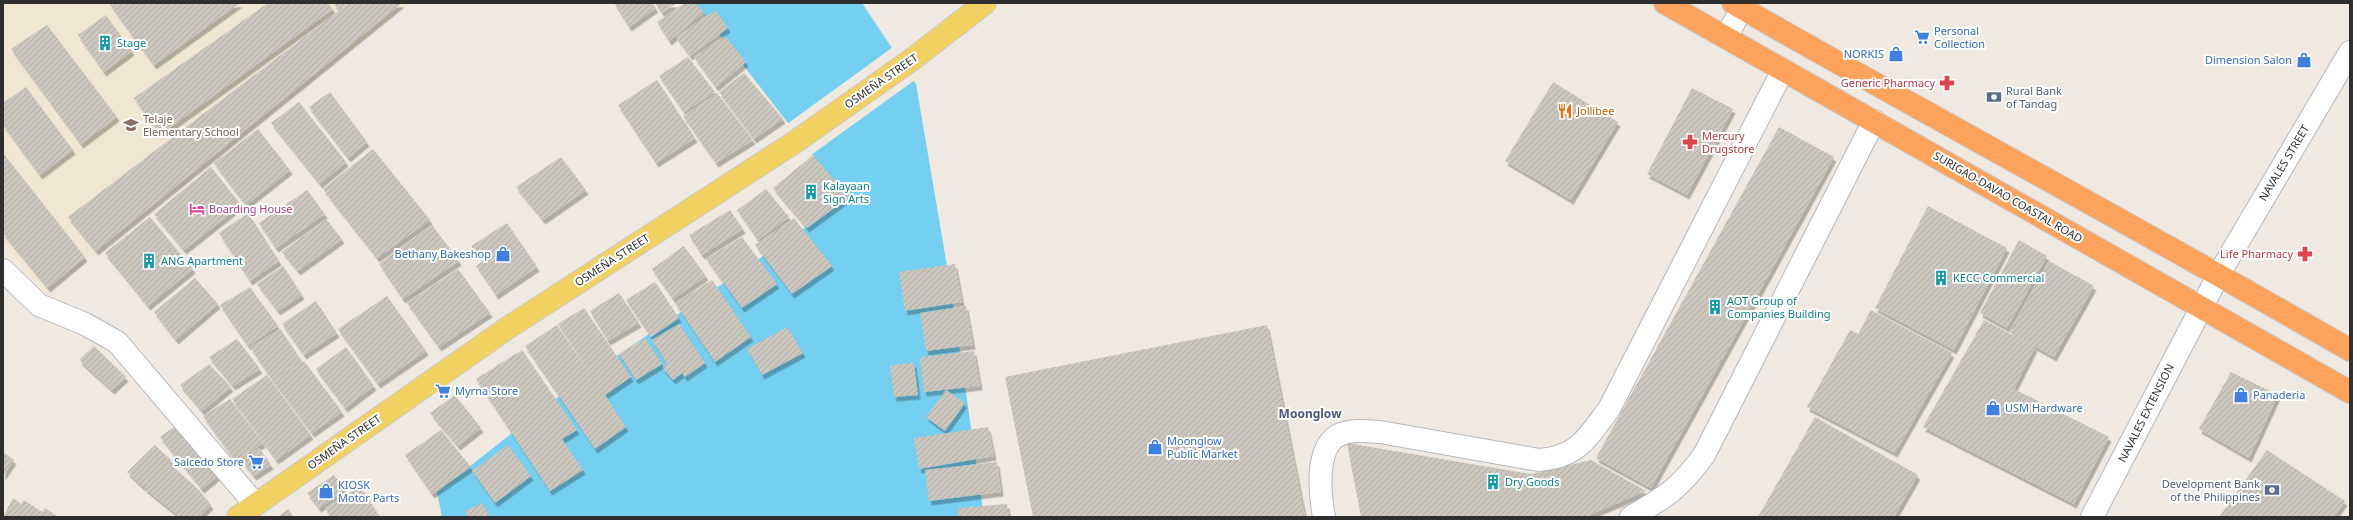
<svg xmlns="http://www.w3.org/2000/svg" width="2353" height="520" font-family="'Noto Sans',sans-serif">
<defs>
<pattern id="building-hatch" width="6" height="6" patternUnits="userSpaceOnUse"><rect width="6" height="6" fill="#cbc7bf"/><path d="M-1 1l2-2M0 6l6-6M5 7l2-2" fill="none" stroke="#afaba4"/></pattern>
<filter id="shadow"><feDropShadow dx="2.5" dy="4.5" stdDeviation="0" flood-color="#0004"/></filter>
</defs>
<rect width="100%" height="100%" fill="#efe9e1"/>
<polygon fill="#f0e6d1" points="3,3 410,3 46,294 3,243"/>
<polygon fill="#75cff0" points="695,3 862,3 916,84 951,290 984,517 442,517 437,492 567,390 847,199"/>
<polygon fill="#efe9e1" points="893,47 915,80 811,155 787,124"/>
<g fill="url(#building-hatch)" filter="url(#shadow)">
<polygon points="109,3 240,3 154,65"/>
<polygon points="268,3 328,3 333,9 161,134 134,98"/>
<polygon points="333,3 348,3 339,10"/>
<polygon points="349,3 402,3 96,251 68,217"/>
<polygon points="614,3 652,3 656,8 629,27"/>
<polygon points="655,3 676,3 662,13"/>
<polygon points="685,3 695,3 704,12 669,41 657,22"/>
<polygon points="715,10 728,28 690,56 676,37"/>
<polygon points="106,15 132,51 104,72 78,35"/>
<polygon points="47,25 117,117 81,144 11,49"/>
<polygon points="725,36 746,62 716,87 694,57"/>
<polygon points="688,57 715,92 684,112 659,76"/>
<polygon points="744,73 783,119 754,139 719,92"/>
<polygon points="657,80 695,138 656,163 618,105"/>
<polygon points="1553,82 1618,122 1571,200 1505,161"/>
<polygon points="26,87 73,150 40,175 3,125 3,103"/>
<polygon points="1692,88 1733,109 1687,195 1647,174"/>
<polygon points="330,92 367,142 348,158 309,107"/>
<polygon points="717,93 753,140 716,163 683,116"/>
<polygon points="299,102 346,162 320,184 271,123"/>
<polygon points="1779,127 1834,157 1651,488 1596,458"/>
<polygon points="258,129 290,170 246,205 214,163"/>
<polygon points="373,149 430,220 377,258 323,189"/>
<polygon points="3,153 85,257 48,288 3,233"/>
<polygon points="813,155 849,197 807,228 773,188"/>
<polygon points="561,157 586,190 543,220 516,187"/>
<polygon points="211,167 241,205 184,250 154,214"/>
<polygon points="766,189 789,217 758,240 737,210"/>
<polygon points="307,190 325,214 276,248 259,223"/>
<polygon points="1928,206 2007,248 1954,350 1875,308"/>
<polygon points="730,210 743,229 702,255 689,235"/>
<polygon points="248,213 279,261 250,281 219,233"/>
<polygon points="150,217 193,269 148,306 105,253"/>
<polygon points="794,218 832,266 792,294 755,245"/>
<polygon points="326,219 342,239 298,271 282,252"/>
<polygon points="507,223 537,267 496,295 476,266 483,261 471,246"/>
<polygon points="432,225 459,261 403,299 379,264"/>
<polygon points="742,237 777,284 742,308 706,259"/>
<polygon points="2019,240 2047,256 2007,328 1980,313"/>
<polygon points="684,246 706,276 673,299 652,269"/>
<polygon points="2049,261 2094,286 2054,357 2009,332"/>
<polygon points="955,264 962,302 905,311 899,272"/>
<polygon points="283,266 302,295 278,311 257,284"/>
<polygon points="458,269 490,313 439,347 407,303"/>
<polygon points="195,278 218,304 176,340 154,312"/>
<polygon points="712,280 751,337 715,362 675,303"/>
<polygon points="655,282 679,318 651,337 626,300"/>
<polygon points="250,287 278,326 248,346 220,305"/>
<polygon points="619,293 639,323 608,341 590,311"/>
<polygon points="387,296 426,351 378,384 338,329"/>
<polygon points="316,301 337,333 304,355 282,324"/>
<polygon points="966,306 973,345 926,351 920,313"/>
<polygon points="584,308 631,377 605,395 626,427 595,449 525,346 557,325 599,387 558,324"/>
<polygon points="1871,310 1952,353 1895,453 1807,407 1850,330 1858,334"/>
<polygon points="1984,320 2035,347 2014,389 2109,437 2074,504 1923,427"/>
<polygon points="679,324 705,363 685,377 682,373 673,380 663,368 667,364 652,340"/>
<polygon points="1267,325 1305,517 1033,517 1005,377"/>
<polygon points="787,327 803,353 762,375 747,349"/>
<polygon points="280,329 302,361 272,380 250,347"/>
<polygon points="645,338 662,364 636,380 619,354"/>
<polygon points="237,339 260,369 233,386 209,357"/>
<polygon points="94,346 126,377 112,390 79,360"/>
<polygon points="346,347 374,386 345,408 316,369"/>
<polygon points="522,350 577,430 562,439 583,470 550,491 476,379"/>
<polygon points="974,351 980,386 924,392 920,357"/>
<polygon points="304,361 342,412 312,433 273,381"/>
<polygon points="914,363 918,395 894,397 890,365"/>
<polygon points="209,364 231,387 202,411 180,385"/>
<polygon points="2231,372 2278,395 2249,458 2199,429"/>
<polygon points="267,375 311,435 276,460 232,399"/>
<polygon points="946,390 965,403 945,431 926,417"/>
<polygon points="455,395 481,428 458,446 430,413"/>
<polygon points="230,399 263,443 236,462 203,416"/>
<polygon points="1815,417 1918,475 1894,517 1758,517"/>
<polygon points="181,422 221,473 202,489 160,437"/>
<polygon points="988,427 994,456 919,469 914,438"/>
<polygon points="441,430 471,467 432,494 405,455"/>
<polygon points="1347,443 1531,474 1591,460 1646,491 1585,517 1361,517"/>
<polygon points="155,445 171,460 143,487 127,472"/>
<polygon points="508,445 531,476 495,503 472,471"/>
<polygon points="259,448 271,465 254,476 241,460"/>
<polygon points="2267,450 2345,501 2334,517 2219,517"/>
<polygon points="3,452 14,460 3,476"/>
<polygon points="997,462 1001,492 929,501 925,470"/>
<polygon points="169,463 199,490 211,505 199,517 180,517 144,488"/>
<polygon points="334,475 345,490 319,508 307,493"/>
<polygon points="360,486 380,517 330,517 325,508"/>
<polygon points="13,498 21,504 24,500 42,512 45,508 58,517 3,517"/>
<polygon points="482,503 490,517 468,517 465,511"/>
<polygon points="1007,504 1009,517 959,517 958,508"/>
<polygon points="288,509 294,517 278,517"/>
</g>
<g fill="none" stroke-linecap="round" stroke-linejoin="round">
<g stroke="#b4b7c1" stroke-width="24">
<g id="minor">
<polyline points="1726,37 1745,3"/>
<polyline points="3,270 39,305 85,324 117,342 255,504"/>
<path d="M1324,517C1320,495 1315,450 1337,436C1350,429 1366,431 1380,432L1539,460C1578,457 1587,438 1609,409L1783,70"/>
<path d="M1631,517C1666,497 1680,488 1704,455L1874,121"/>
<polyline points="2092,517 2219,274 2350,52"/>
</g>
</g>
<g stroke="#c9c9c9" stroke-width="24">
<polyline id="major" points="238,517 506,329 795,142 914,58 985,3"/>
</g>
<g stroke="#c9c9c9" stroke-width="24">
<g id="highway">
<polyline points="1665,3 2350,392"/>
<path d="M1733,3C1938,121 2146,232 2350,350"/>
</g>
</g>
<use href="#minor" stroke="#fff" stroke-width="22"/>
<use href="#major" stroke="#f2d163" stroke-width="22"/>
<use href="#highway" stroke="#ffa35c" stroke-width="22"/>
</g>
<defs>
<g id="supermarket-bare" transform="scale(1.2)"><path d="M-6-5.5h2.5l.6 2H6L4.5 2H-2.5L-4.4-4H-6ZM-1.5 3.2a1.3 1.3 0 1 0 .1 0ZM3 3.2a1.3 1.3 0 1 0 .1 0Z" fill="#3f7fe0" stroke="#fff" stroke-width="2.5" paint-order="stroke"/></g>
<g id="building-bare" transform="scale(1.2)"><path d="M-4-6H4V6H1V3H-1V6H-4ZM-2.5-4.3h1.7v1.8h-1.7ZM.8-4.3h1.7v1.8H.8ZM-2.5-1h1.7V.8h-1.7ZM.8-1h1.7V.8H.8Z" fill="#0f9aa8" stroke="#fff" stroke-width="2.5" paint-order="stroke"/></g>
<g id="shop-bare" transform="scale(1.2)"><path d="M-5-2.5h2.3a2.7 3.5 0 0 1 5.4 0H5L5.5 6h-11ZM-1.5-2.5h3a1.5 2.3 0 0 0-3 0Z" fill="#3f7fe0" stroke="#fff" stroke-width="2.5" paint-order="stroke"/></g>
<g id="pharmacy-bare" transform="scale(1.2)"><path d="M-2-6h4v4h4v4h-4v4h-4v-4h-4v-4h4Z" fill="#e0444e" stroke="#fff" stroke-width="2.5" paint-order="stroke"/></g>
<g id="bank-bare" transform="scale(1.2)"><path d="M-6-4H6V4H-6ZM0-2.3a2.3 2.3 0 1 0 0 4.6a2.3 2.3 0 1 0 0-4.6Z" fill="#5c6f8a" stroke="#fff" stroke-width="2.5" paint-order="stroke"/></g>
<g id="restaurant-bare" transform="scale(1.2)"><path d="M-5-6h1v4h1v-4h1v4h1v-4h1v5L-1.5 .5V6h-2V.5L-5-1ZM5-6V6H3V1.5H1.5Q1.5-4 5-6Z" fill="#e8710a" stroke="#fff" stroke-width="2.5" paint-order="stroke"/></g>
<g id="school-bare" transform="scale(1.2)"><path d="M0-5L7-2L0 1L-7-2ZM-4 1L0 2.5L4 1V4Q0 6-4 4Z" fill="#8d6e63" stroke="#fff" stroke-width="2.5" paint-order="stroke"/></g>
<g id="hotel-bare" transform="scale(1.2)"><path d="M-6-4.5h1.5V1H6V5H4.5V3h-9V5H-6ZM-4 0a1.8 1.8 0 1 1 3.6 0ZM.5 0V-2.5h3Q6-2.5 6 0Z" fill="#d1479c" stroke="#fff" stroke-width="2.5" paint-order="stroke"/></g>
</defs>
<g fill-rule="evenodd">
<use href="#supermarket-bare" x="1922" y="37"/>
<use href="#building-bare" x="105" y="43"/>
<use href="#shop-bare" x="1896" y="54"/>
<use href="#shop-bare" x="2304" y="60"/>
<use href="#pharmacy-bare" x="1947" y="83"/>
<use href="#bank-bare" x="1994" y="97"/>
<use href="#restaurant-bare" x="1565" y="111"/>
<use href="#school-bare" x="131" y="125"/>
<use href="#pharmacy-bare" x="1690" y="142"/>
<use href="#building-bare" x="811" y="192"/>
<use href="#hotel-bare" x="197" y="209"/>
<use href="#shop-bare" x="503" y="254"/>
<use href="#pharmacy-bare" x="2305" y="254"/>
<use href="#building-bare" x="149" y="261"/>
<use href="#building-bare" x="1941" y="278"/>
<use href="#building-bare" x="1715" y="307"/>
<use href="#supermarket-bare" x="443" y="391"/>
<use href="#shop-bare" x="2241" y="395"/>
<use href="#shop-bare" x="1993" y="408"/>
<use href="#shop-bare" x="1155" y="447"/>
<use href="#supermarket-bare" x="256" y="462"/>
<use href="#building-bare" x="1493" y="482"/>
<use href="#bank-bare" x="2272" y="490"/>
<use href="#shop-bare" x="326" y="491"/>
</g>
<g text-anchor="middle" stroke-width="4" stroke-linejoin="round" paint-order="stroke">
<g font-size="11" fill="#366cbe" stroke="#fff" text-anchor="start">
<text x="1934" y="35">Personal<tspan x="1934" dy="13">Collection</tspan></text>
<text x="1884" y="58" text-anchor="end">NORKIS</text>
<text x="2292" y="64" text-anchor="end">Dimension Salon</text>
<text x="491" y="258" text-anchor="end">Bethany Bakeshop</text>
<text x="455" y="395">Myrna Store</text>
<text x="2253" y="399">Panaderia</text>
<text x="2005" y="412">USM Hardware</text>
<text x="1167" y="445">Moonglow<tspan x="1167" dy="13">Public Market</tspan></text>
<text x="244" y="466" text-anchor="end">Salcedo Store</text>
<text x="338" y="489">KIOSK<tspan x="338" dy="13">Motor Parts</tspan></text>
</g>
<g font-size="11" fill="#0d838f" stroke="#fff" text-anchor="start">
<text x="117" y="47">Stage</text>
<text x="823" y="190">Kalayaan<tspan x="823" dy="13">Sign Arts</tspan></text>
<text x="161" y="265">ANG Apartment</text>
<text x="1953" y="282">KECC Commercial</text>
<text x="1727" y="305">AOT Group of<tspan x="1727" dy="13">Companies Building</tspan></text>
<text x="1505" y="486">Dry Goods</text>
</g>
<g font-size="11" fill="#2e2e2e" stroke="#fff">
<text transform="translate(881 81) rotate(-35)" y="4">OSMEÑA STREET</text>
<text transform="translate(2284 163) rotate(-59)" y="4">NAVALES STREET</text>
<text transform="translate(2008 197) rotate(30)" y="4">SURIGAO-DAVAO COASTAL ROAD</text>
<text transform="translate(612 260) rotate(-33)" y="4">OSMEÑA STREET</text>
<text transform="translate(2146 413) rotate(-63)" y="4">NAVALES EXTENSION</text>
<text transform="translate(344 442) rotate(-35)" y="4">OSMEÑA STREET</text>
</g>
<g font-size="11" fill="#be3a42" stroke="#fff" text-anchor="end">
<text x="1935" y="87">Generic Pharmacy</text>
<text x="1702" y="140" text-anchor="start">Mercury<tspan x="1702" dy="13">Drugstore</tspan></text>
<text x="2293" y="258">Life Pharmacy</text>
</g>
<g font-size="11" fill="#4e5e75" stroke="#fff" text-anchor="start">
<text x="2006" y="95">Rural Bank<tspan x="2006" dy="13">of Tandag</tspan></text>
<text x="2260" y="488" text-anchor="end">Development Bank<tspan x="2260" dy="13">of the Philippines</tspan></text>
</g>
<g font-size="11" fill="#c56008" stroke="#fff" text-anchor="start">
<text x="1577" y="115">Jollibee</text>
</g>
<g font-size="11" fill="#785e54" stroke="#fff" text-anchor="start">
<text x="143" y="123">Telaje<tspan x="143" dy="13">Elementary School</tspan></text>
</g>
<g font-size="11" fill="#b23c85" stroke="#fff" text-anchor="start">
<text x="209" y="213">Boarding House</text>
</g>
<g font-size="12" font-weight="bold" fill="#4d5680" stroke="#fff">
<text x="1310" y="418">Moonglow</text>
</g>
</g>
<rect width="2353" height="520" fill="none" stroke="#2e2e2e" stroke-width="8"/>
</svg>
